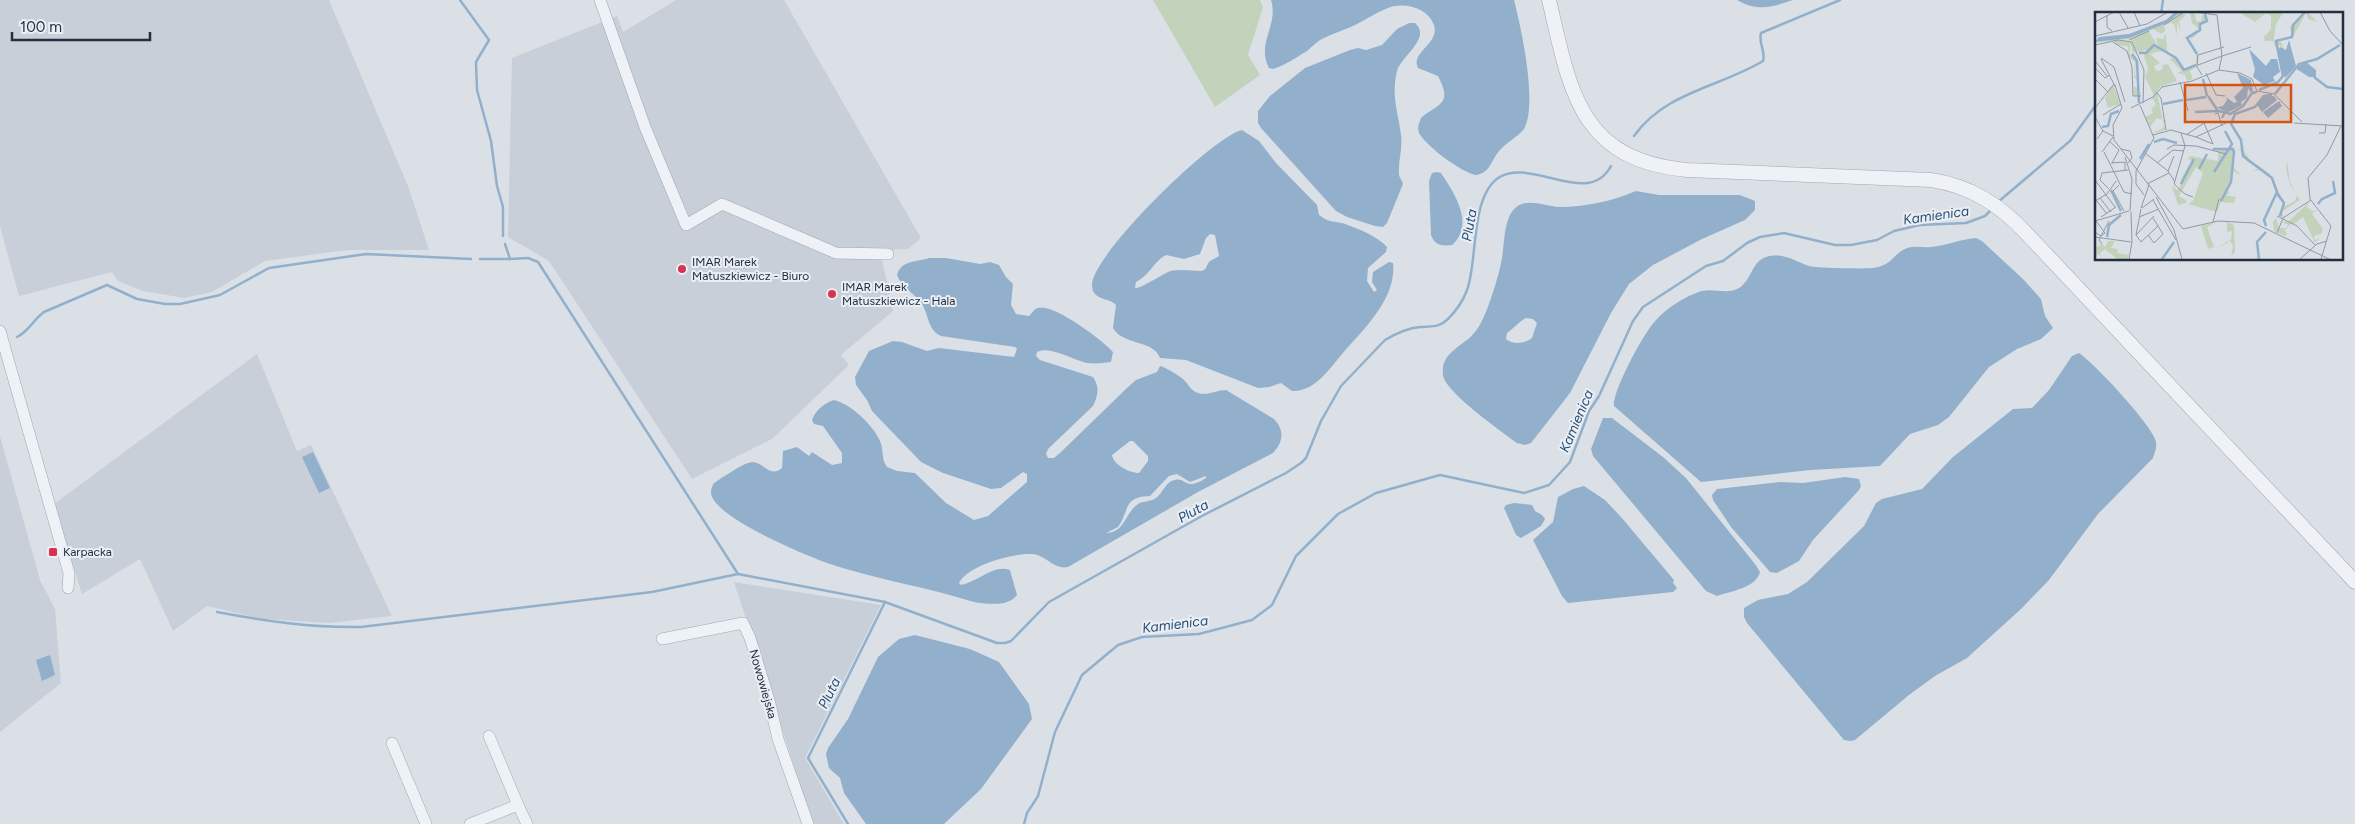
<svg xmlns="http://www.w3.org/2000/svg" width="2355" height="824" font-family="Figtree,sans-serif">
<rect width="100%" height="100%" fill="#dbe0e7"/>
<g fill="#c9cfd9">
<polygon points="0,0 329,0 408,186 429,250 347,250 265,261 212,292 184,298 143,291 118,281 112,272 19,296 0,226"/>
<polygon points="676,0 784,0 921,238 908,249 880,250 893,311 841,355 849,365 772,439 692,479 549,261 508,237 512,58 617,16 623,32"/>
<polygon points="257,354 297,451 311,445 392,616 329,623 263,619 207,606 173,631 140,559 82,594 54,504"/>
<polygon points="0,436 40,580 55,609 61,683 0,732"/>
<polygon points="734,582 881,605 805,758 844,824 813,824"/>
</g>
<polygon fill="#c2d2bb" points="1153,0 1260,0 1263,7 1248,55 1260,75 1215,107"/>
<g fill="#92b0cb" fill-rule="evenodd">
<path d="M1271,0H1514C1521,27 1538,104 1524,129C1521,134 1505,144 1499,151C1491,161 1490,173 1476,175C1461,172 1427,147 1419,133C1417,128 1419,123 1421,118C1439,103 1453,105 1438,76L1418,68C1410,52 1440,44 1434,25C1427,7 1404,2 1388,8C1377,12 1367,19 1357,24C1346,30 1333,33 1322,39C1316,42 1312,47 1307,51C1297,57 1284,66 1273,69L1269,68C1256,43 1279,25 1271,0Z"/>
<path d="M1737,0H1793C1773,7 1756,12 1737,0Z"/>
<path d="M1409,23H1415C1432,38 1401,56 1397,71C1391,96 1398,111 1401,135C1403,148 1398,161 1399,174C1399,178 1402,179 1403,184L1387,223L1383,227L1375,226L1347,217L1336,211L1261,128L1258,123V111L1270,96L1305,68L1350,50L1358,48L1366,50L1382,45L1397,29Z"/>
<path d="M1242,130L1259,141L1276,163L1317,205L1319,215C1331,224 1333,220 1345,224C1359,229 1377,236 1387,247L1386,252L1368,268L1367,281L1374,292L1377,290L1372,282L1373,272L1389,262L1393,263C1397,298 1364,329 1343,353C1330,368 1315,392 1292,391L1281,383L1269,387L1258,388L1186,360L1160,358C1153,339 1123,346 1113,328L1116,305C1109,297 1092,301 1092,285C1091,256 1213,136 1242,130ZM1210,234L1215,235L1219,256C1216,258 1211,260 1209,262C1206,266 1207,270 1201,271C1192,271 1174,268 1166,273C1160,276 1140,289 1135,288L1136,282C1151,274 1154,261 1166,255L1184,259L1200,254L1206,238Z"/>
<path d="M1437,172L1441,173C1455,194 1475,225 1452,245C1442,246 1435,246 1431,235L1429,181L1432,173Z"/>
<path d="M1636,191L1659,195H1740L1755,201V210L1745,220L1702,239L1653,265L1629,284L1611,313L1570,393L1531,443L1525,445L1517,443C1502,432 1444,391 1443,375C1440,352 1463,347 1475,332C1483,322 1488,307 1492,295C1496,283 1500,270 1502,258C1505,242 1503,210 1522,204C1532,200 1548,206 1559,207C1585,207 1613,201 1636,191ZM1526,318L1533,319L1537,323L1532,338C1524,344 1513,345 1506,339L1507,333C1513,329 1521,320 1526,318Z"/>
<path d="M1976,238L1982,241L2024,280L2041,299L2045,316L2053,328L2041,339L2017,349L1989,367L1949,417L1938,425L1910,434L1880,466L1811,470L1701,482L1614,406C1612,392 1645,330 1657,319C1667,308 1687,295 1702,291C1714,288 1727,295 1739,288C1752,280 1751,262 1766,257C1783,252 1794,261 1809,266C1813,268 1867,269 1873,268C1893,265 1892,255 1905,249C1913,245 1923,248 1931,247C1946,246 1960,239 1976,238Z"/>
<path d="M929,258H946L980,264L990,262L999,265L1006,277L1013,284L1011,305L1016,314L1029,316C1032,313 1034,309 1038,308C1052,302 1104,341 1113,352L1111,362C1103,363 1095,364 1087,363C1073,360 1050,345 1037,352L1036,356L1040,360L1093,377C1100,387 1098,396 1093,406L1048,449L1046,454L1048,458H1054L1061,452L1128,387L1136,380L1157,372L1160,366C1165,367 1180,376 1184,380C1189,385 1191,391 1198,393C1208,396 1217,390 1226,390L1274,419C1285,430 1283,443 1273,453L1198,492L1068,567C1054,570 1046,555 1032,554C1014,553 968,565 959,583L961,585C978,582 993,564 1010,570L1017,595C1009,607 987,604 974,602C926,587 875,579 827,563C802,554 722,520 712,497C710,492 711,488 714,483C722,478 744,462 753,462C764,463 770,478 782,468L783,451L797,447L809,456L812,452L832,465L842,463V453L823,426L814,424L812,420C815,411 824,403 834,400C851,404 873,425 880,441C884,450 881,460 887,467L897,471L915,473L946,503L974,520L988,516L1027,482V474L1023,472L1001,488L991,489L943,473L921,462L872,411L867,400L856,385L855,377L869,351L893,341L902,342L927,351L939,348L1014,357L1017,349L1015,347L941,336C928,330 929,317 923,306C916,293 902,289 897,275C901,260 917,262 929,258ZM1130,441H1133L1148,456V461L1139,473C1129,473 1113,464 1112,455ZM1177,474L1190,482L1206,476V478C1184,492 1187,477 1175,480C1166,481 1163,493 1156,498C1150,502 1143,501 1138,504C1124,514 1125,533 1106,533L1118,527C1130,511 1122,497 1150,496L1169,476Z"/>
<path d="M2079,353C2095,364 2149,422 2155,439C2158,446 2155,451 2153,458L2098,514L2049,580L2021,609L1967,658L1935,676L1909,695L1855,740L1851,741L1844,740L1747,623L1744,617V608L1758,600L1788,594L1807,582L1864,526L1876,503L1882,499L1922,489L1953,457L2013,409L2032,408L2049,390L2072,356Z"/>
<path d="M1603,418H1612L1663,457L1686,478L1755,564L1760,572C1756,588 1731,591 1717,596L1706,591L1593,456L1591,449Z"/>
<polygon points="313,452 330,488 319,493 302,457"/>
<polygon points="1845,477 1859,479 1861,486 1859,490 1813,540 1799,561 1777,573 1770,572 1731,527 1713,500 1712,495 1717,489 1780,482 1803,483"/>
<polygon points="1584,486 1605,500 1621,517 1674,580 1673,583 1677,588 1673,592 1568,603 1562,596 1533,540 1553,522 1558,497 1573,489"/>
<polygon points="1514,503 1532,505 1535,511 1542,515 1545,519 1541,526 1521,538 1516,535 1504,508 1506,505"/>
<polygon points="915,635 970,649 999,662 1029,704 1032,719 981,789 944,824 866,824 844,793 840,778 829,768 826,754 828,748 848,719 878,657 899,639"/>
<polygon points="50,655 55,675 42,681 36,660"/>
</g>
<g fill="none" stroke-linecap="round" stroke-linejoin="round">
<g stroke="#92b0cb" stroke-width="2.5">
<polyline points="460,0 489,40 476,62 477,90 491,141 497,186 503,207 503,236"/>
<polyline points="2161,14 2163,0"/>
<path d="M1634,136C1665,92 1720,87 1763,61C1766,51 1758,43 1761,33L1840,0"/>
<polyline points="1998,202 2070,141 2096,105"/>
<polyline points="505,244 510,259 528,258 538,262 738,574 885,602"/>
<polyline points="480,259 510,259"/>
<path d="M17,337C29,331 33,320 44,312L107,285L137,299L165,304H180L220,295L269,268L366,254L471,259"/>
<path d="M217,612C265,621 312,628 361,627L652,592L738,574"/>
<path d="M848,824L808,758L885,602L997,643H1005L1011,641L1049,602L1200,517L1286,473L1301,463L1306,458L1321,421L1341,386L1385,340C1395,334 1409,328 1420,327C1432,326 1439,328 1448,319C1456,311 1463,301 1467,290C1478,261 1470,198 1498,178C1531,156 1588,209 1611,166"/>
<polyline points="1024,824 1027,813 1038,796 1055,732 1082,675 1118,645 1142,637 1199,634 1252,620 1272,605 1296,556 1338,514 1376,493 1440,475 1524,493 1549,485 1570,462 1589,411 1599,396 1633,321 1643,307 1706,266 1723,261 1747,243 1760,237 1784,233 1835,245 1851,245 1877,240 1894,231 1920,225 1966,223 1985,216 1993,208"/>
</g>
<g stroke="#a0a7b1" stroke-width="12">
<g id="minor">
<polyline points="600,0 645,127 686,225 722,204 836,253 888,254"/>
<polyline points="0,331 69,573 68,588"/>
<polyline points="662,639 743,623 750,638 769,700 778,739 808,824"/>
<polyline points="392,743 426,824"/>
<polyline points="518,805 527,824"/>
<polyline points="470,824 518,805 489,736"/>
</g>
</g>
<g stroke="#a0a7b1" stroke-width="15">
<path id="tertiary" d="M1549,0C1570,89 1578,160 1687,170L1931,180C1971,186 2000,205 2027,234L2355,582"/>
</g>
<use href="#minor" stroke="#eef1f5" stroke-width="11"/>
<use href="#tertiary" stroke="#eef1f5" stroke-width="14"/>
</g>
<g fill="#db3251" stroke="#eaeff5" stroke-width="2">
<circle cx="682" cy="269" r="5"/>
<circle cx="832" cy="294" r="5"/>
<rect x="48" y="547" width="10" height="10" rx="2.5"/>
</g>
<g text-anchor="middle" stroke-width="4" stroke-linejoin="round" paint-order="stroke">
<g font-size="12" fill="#242e3f" stroke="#eaeff5" text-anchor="start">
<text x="692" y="266">IMAR Marek<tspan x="692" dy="14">Matuszkiewicz - Biuro</tspan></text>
<text x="842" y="291">IMAR Marek<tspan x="842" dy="14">Matuszkiewicz - Hala</tspan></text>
<text x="63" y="556">Karpacka</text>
</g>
<g font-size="12" fill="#242e3f" stroke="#eaeff5">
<text transform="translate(763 684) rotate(74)" y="4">Nowowiejska</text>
</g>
<g font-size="14" font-style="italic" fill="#2a4f76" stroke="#eaeff5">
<text transform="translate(1936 215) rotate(-8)" y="5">Kamienica</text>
<text transform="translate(1469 225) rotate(-80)" y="5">Pluta</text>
<text transform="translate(1576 421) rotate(-67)" y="5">Kamienica</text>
<text transform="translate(1193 511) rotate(-29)" y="5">Pluta</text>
<text transform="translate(1175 624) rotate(-7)" y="5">Kamienica</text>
<text transform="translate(829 693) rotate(-64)" y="5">Pluta</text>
</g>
</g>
<g transform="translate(2095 12)">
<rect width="248" height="248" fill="#dbe0e7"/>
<path d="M85,0L91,3L84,9L86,21L82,10V23L79,12L76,11L69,13L70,19L66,22L58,17L54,19L63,35L61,26L68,27L71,21L72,39L81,45L86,56H93L101,52V43L91,25L104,17L97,11L95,0L100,2L101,9L106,10L107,3H111L112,10L105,13L106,18L98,26H93L103,43V53L95,59L98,67L92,69L90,63L82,61L87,59L75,47L79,45L70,38L55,42L65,51L59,54L60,57L63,59L68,57L67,53L73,52L82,69L65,75L59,84L50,65L53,56L49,44L52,38L47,39V42L41,38L38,30L35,27L24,28L37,30L41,41H38L35,31V42L41,49L40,63L44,70L42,84H39V75H42L43,70L39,65L40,50L34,45L33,34L21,33L20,29L0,30L33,26L72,11ZM144,0H193L188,1L181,12L179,26V30H186L189,37L184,33L182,38L178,29H170L169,25L176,17V4L171,1L160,10ZM209,0H213L222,10L213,7L211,1L197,27L195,15ZM17,74H19L25,92L13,96L10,87ZM62,81L70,118L60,121L52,110L58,107L52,109L50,105L58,101L56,97L61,92L57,86ZM62,106L69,108L68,116L60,120L55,115ZM115,136L138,137V155L147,164L138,159L132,179L135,181L130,183L141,185L139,191L126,190L122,200L93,192L98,189L108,161L101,155L84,184L91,188V191L83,193L77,174L82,178L85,175L87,165L96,149L93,147L95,144L123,149V139ZM144,137H148L156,150L163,153L176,163L190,194L200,189L202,183L198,177L195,173L191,157L192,149L195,171L205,188L186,200L189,205H183L188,191L181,183L170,207L172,215L168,208L181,181L176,165L166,157L156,160L164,156L153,150ZM214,190L212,195L217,199L222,198L217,202L228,217L226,222L219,224L220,228L226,226L220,230L221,233L208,205L199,212L197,211L191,217L189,218L192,222L190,224L179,219L178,210L181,206L184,216H191L194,213L186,210L194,209ZM121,210L112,215L119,235L113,237L106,214ZM132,210L139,213L140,241L136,243L138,234L135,229L124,236L131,230L136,228L137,219L132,220ZM13,229H20L16,236L23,237L22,241L34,243L33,247H22L10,237L5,241L7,247L4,242L0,244V236L7,232L10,235Z" fill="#c2d2bb" fill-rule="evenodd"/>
<path d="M80,0H85L72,11L34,26L0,30L4,25L34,22L71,8ZM194,28L201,54L190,66L182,40L185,35L191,38ZM154,37L171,54L176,47H182L185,60L178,65L180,69L169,73L158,65L160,57ZM211,50L221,58V65H214L200,56ZM142,61L156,68L158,79L155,80L153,76L152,86L146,90L147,93L134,100L127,98L122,95L128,94L132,88L131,85L139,91L142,90L139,85L148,76ZM169,84H179L182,88L167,100L162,93ZM184,89L187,94L173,106L168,100Z" fill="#92b0cb"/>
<path fill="none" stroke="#92b0cb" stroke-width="2.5" d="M44,41H51L59,33L81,46L89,58L101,53M37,42L42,49L44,91M102,42L92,26L105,18V12L112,9L110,2M219,65L232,75L248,77M108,67L112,84M164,78L183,70L188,64L181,29L197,25L198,13L210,0M180,82L204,52L222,47L245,33M113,84L123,99L129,100M91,88L111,85M68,92L88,88M100,100L123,99M127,106L130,100L135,102L148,94L157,81L162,80M7,115L13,114L16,102L24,99M59,130L68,127L82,131M118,137H138L139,140L136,170L126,189M45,147L54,132M104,157L112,142M119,160L137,132L130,119M86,172L99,147M16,178L26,199M182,181L189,191L185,204M223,192L227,187L240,181L238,169M171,214L169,208L182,180L177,166L148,144L146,128L136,112L140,102L160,95L169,84L177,83M12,225L14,213L26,203M67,247L79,230M164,247L162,230L171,220"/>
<path fill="none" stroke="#9299a4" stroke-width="1" d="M24,0L33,16M39,0L45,14M99,0L122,3L127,44L124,58M225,0L235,19L248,33M12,4V15L17,19M0,10L19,0M69,13L89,0M0,24L52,12L73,0M34,28L54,19M18,30L32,39L37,55L38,84H46M0,33L23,28L37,30L49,58L48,91M127,44L156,35M6,46L19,55L30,90M6,47L20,74M1,50L12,64M103,53L127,44M0,56L10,66L15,63M111,61L121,83L130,84M107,63L102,55L103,43L129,35M0,67L13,80M85,70L93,99M20,73L27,96L18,113L19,128L88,217L123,209L159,211L234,247M61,80L66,86L71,118M45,93L59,126L41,159V172L49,183M0,96L19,72M36,96L58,85L67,75L97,69L124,58L145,61L157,67L162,79L179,82L207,110M120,102L123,101L127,114M8,103L26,92M0,105L8,119M199,111L248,114M86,121L90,134L79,172L90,182L98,185M224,121H230L231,112M58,123L76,118L101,125L131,111M91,123L109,111L118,132M101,125L118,132M2,127L8,119L18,124M14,129L24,138L17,151M26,137L35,139L37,146L33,151M72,137L79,133L101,134L131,142M7,140L18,125M9,140L29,180L37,182M50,141L73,159L80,170M30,145L37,167L35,199M16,151L30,150V158M62,151L78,138L89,139M73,159L79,144M0,168L20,195M52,172L74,161M24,173L18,179L29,199M14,177L5,168L7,161L33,158M61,185L79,218L87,247M5,186L16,200M1,188L12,202M58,188L81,228M0,189L12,182L21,169M46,196L54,173M47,196L59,187M59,204L41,223L46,230L63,214M182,204L202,214L220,233M6,205L21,195M44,205L64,197M0,209L34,199M118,210L124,187M0,220L6,224L10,221L1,209M182,221L188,206L216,188M41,223L46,197M53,223L59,231L68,222L58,206M0,225L36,230M7,232L4,228L14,209M34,247L37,230L36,200M205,247L222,232L232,229M226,247L236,214L215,187L213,166L232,143L246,114"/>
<path fill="#d45511" fill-opacity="0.15" stroke="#d45511" stroke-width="2.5" d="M90,73H196V110H90Z"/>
<rect width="248" height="248" fill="none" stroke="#242e3f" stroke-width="2.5"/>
</g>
<path d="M12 32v8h138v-8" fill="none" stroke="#242e3f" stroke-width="2.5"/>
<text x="20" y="32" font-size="15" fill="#242e3f" stroke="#eaeff5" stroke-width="4" paint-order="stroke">100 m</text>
</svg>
